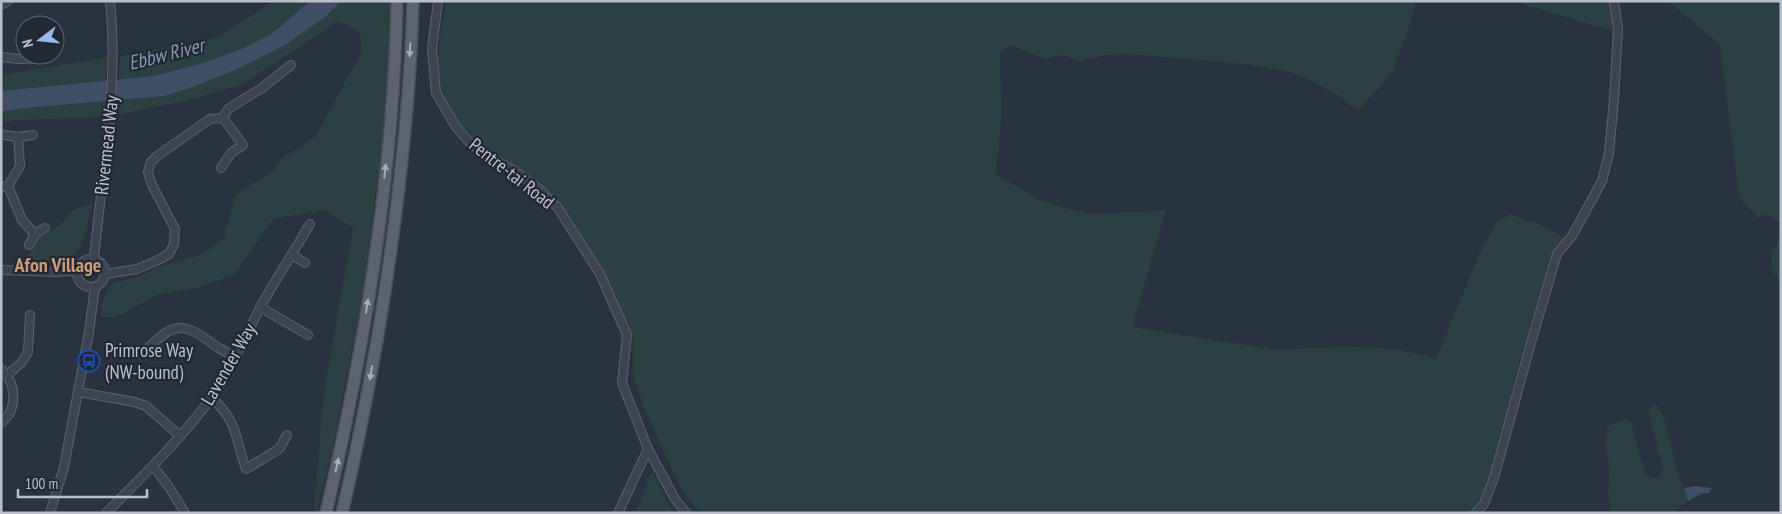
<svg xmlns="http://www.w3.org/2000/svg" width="1782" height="514" font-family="'PT Sans Narrow',sans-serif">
<rect width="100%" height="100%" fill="#29323f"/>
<g fill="#2c3f41">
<polygon points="275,1 397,1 391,117 375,196 366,276 332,451 316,513 314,513 323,397 353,228 325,210 273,219 234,275 198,288 156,295 124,314 114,317 106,318 100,315 102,302 108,289 114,283 140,276 159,267 200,255 224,239 236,194 273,171 282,158 315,137 362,51 360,32 338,21 241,85 190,100 117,115 120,56 215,38"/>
<path d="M447,1H1415L1414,12L1393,71L1358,111L1341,97L1307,78L1286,71L1245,64L1126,54L1106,55L1080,61L1061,55L1045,59L1010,45L1000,53L1002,112L996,174L1039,200L1068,209L1094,214L1166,210L1132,327L1276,350L1351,346L1400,350L1434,358L1440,350L1478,257L1495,224L1509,214L1538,224L1564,237L1554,250C1541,291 1527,333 1516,375C1506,413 1498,484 1472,513H700L680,487L644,407L633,375V336L599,265L548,192L519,168L495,156L479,144L458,123L447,104L440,89L438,62L439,41Z"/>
<polygon points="1513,1 1612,1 1614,31 1605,29"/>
<polygon points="1668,1 1781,1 1781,223 1776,222 1765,212 1759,218 1739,197 1720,45"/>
<polygon points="107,57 104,117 17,120 1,123 1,75"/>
<path d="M92,203C90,215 83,247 74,255C63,265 42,262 28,260L30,250L37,239L60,225L72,211Z"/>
<path d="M1781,235V284C1766,266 1769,254 1781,235Z"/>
<polygon points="1656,404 1663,416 1680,481 1684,488 1688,501 1672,513 1611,513 1608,497 1610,470 1605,446 1608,426 1626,419 1631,423 1645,473 1652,478 1659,477 1663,467 1649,415 1651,406"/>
<polygon points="652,470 667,502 674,513 636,513"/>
</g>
<g fill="#414f66">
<polygon points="310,1 341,1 325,17 285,45 235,70 190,88 164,96 24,108 1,112 1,91 154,76 200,64 244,48 273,33"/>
<polygon points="1696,486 1712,488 1709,493 1702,493 1688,501 1684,488"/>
</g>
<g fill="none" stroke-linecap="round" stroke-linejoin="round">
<g stroke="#5b626c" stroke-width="10">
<g id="street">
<polyline points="438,1 432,49 436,93 456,127 470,143 487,156 515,171 539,189 558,208 600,274 627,335 622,383 648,449 618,513"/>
<polyline points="1,5 8,1"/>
<polyline points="1,57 18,59 48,58"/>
<polyline points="18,137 33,135"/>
<polyline points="221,168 231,153 243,145 223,118"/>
<polyline points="8,186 22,220 35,234"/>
<polyline points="1,187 8,186 20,166 18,137 5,135"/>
<polyline points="29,245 35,234 45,228"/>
<polyline points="292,255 305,263"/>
<circle cx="91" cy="273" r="14"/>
<path d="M94,259C102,173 119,88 110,1"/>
<polyline points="1,270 56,272 77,271"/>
<polyline points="105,274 137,269 156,261 169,254 174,244 175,229 152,185 148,172 151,162 157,156 210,119 223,118 228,109 262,88 291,65"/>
<polyline points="260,307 308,335"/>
<path d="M143,352C151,346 158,338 167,332C187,320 203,338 219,348C225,352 231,354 236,358"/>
<path d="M1,369C17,384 18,409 1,423"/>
<polyline points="7,375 22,362 28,352 30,315"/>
<polyline points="79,392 134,402 146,406 180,436"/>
<path d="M211,398C238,420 235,439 246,469L279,449L287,435"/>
<polyline points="648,449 675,499 686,513"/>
<polyline points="153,466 169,487 185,513"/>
<polyline points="50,513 64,467 89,332 95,287"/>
<path d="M106,513C143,476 181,439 212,397C232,368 245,337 261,306C276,278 294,252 310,224"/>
<polyline points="1476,513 1484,504 1494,478 1530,346 1557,254 1572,236 1602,181 1609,153 1614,99 1618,29 1614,1"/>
</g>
</g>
<g stroke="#474d58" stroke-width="14">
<g id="primary">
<path d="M326,513C365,346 394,173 397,1"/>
<path d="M342,513C357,450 369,387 380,323C397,217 410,109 413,1"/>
</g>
</g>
<use href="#street" stroke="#3d444f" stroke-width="8"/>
<use href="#primary" stroke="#5b636f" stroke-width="11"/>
</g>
<defs><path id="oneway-solid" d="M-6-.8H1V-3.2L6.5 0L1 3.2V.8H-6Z" transform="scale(1.25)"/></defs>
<g fill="#a7adb7">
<use href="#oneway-solid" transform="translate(410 50) rotate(93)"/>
<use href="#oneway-solid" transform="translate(385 171) rotate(-84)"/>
<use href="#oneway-solid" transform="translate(367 306) rotate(-81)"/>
<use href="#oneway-solid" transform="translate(371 373) rotate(100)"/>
<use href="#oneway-solid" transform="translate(337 465) rotate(-77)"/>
</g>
<defs>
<g id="bus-ring" transform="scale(1.125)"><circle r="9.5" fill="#222934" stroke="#1a4fb4" stroke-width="1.5"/><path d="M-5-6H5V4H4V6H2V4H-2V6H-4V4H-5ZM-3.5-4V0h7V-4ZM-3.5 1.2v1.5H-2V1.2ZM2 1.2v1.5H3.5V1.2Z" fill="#1a4fb4"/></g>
</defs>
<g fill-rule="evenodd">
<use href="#bus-ring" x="89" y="361"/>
</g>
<g text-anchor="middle" stroke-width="4.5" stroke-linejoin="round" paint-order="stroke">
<g font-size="19" fill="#babfc9" stroke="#222934">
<text transform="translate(106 145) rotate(-84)" y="7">Rivermead Way</text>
<text transform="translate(512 173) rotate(38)" y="7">Pentre-tai Road</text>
<text transform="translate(228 364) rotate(-60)" y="7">Lavender Way</text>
</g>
<g font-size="19" fill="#babfc9" stroke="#222934" text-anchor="start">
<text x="105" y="357">Primrose Way<tspan x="105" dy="22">(NW-bound)</tspan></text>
</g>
<g font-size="20" font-style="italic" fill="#8595ad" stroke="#222934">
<text transform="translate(166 54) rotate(-14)" y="7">Ebbw River</text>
</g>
<g font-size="20" font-weight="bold" fill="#ca9b74" stroke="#222934">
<text x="58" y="272">Afon Village</text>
</g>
</g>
<rect width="1782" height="514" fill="none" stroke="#babfc9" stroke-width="5"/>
<g transform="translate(40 40) rotate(254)"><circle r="24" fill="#222934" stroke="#5f6570"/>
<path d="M0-4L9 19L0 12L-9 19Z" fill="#9bb9ed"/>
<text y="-8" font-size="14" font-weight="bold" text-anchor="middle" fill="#babfc9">N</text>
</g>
<path d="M18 489v8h129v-8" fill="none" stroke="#babfc9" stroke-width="2.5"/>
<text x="25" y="489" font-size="15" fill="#babfc9" stroke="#222934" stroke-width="4" paint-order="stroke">100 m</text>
</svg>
